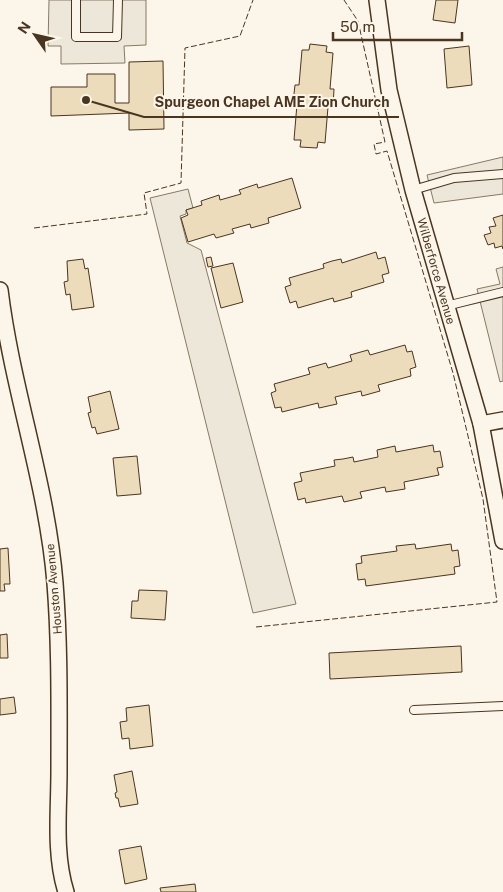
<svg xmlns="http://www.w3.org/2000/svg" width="503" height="892" font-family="'Public Sans',sans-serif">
<rect width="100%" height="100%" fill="#fbf6e9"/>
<g fill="#ede7d9" stroke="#887966">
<polygon points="49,0 146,0 146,45 124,46 125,63 61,64 61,46 48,46"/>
<polygon points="503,157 503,194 434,203 427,175"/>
<polygon points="188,189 193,208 186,210 186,214 180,216 187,243 201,250 296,604 253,613 150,198"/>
<polygon points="503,267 503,381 500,382 477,289 500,284 496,269"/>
</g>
<g fill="#ecdcbc" stroke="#4a3520">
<polygon points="436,0 458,0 455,23 433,20"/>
<polygon points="310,44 327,46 326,52 333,53 330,89 334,89 333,107 328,107 325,143 318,142 317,148 300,147 301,140 294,140 297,104 293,103 295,85 299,85 302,50 309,50"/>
<polygon points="469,46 472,85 447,88 444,49"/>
<polygon points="163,61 164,129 129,130 129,113 51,116 51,87 87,87 87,74 115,74 115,103 129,103 129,62"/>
<polygon points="292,178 301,208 268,218 269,223 251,228 250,224 232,229 234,233 216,238 214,234 188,242 181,218 188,215 186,210 202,205 201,201 219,195 220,200 241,194 239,190 257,184 258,188"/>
<polygon points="503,215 503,249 502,246 495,248 494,243 488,245 484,235 491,233 489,227 496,226 493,218"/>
<polygon points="376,252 378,259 385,257 389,273 382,275 384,282 351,292 352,297 334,302 333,298 298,308 296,301 290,303 285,287 291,285 289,278 324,268 323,264 332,261 341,259 342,263"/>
<polygon points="211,257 213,266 208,267 206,258"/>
<polygon points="83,259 85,269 88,268 94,307 72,310 70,294 66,295 64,282 68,281 67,261"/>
<polygon points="233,263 243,302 221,308 211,268"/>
<polygon points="405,345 407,352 412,351 416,367 410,369 411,376 378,385 380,391 362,396 361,391 335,397 337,404 319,408 318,403 282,412 281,407 275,408 271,393 276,391 274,384 310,374 308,368 326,363 328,368 352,361 350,355 368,350 370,355"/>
<polygon points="110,391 119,429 97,434 95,427 92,428 88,413 91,412 88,397"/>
<polygon points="433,445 434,452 440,451 443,467 437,468 439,475 404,482 405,489 386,492 385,487 360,492 362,498 344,502 342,496 306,503 305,498 298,500 294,483 302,481 300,473 335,466 334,460 343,459 353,457 354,462 378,457 377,450 395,446 396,452"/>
<polygon points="137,456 141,494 117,496 113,458"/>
<polygon points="415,544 416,549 451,544 452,551 458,550 460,566 454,567 455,574 366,586 365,579 358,580 356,564 362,563 361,556 397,551 396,546"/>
<polygon points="8,548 10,584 4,584 5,591 0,591 0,549"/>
<polygon points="139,590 167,591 165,620 131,618 132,601 138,601"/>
<polygon points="7,634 8,658 0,658 0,635"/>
<polygon points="461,646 462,672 330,679 329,653"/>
<polygon points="14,697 16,713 0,715 0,699"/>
<polygon points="149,705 153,746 130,749 129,738 122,739 120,722 127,721 126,708"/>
<polygon points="132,771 138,804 120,807 118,798 116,798 115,793 117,792 114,775"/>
<polygon points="141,846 147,879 125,884 119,850"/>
<polygon points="195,884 196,892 161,892 160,888"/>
</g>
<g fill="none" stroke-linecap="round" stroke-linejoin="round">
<g stroke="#4a3520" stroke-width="10">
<g id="service">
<polyline points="76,0 76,37 117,37 118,0"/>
<polyline points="413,190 454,178 503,174"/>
<polyline points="446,306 503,292"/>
<polyline points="414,710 503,706"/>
</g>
</g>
<g stroke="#4a3520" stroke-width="18">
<g id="minor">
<polyline points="377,0 389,90 413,190 481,424 503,541"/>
<path d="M0,290C12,389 47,484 55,583C60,646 59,709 59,772C59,811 54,854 66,892"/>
<polyline points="481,424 503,420"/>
</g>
</g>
<use href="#service" stroke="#fbf6e9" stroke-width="8"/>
<use href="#minor" stroke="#fbf6e9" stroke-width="15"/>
<g stroke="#4a3520" stroke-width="1" stroke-dasharray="6 2.5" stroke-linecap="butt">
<polyline points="34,228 147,214 144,193 181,183 185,48 240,36 253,0"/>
<polyline points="256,627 497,602 483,499 453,373 387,151 376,154 374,144 385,142 358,21 344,0"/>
</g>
</g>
<g text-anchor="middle" stroke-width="4" stroke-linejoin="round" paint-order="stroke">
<g font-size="12" fill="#4a3520" stroke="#fbf6e9">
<text transform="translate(436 271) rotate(74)" y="4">Wilberforce Avenue</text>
<text transform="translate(54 589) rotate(-95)" y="4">Houston Avenue</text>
</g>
</g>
<path fill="none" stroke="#4a3520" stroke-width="2" d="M86 100L144 117H399"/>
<circle fill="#4a3520" stroke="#fbf6e9" stroke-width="2" cx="86" cy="100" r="5"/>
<g font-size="14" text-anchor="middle" font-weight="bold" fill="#4a3520" stroke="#fbf6e9" stroke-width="4" stroke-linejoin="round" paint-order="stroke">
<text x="272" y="107">Spurgeon Chapel AME Zion Church</text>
</g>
<g transform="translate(35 35) rotate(304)" stroke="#fbf6e9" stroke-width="4" paint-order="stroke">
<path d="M0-4L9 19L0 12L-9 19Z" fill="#4a3520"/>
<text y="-8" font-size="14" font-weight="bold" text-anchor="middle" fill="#4a3520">N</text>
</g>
<path d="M333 32v8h129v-8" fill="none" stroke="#4a3520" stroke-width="2.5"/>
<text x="340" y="32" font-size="15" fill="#4a3520" stroke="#fbf6e9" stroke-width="4" paint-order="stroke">50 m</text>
</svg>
